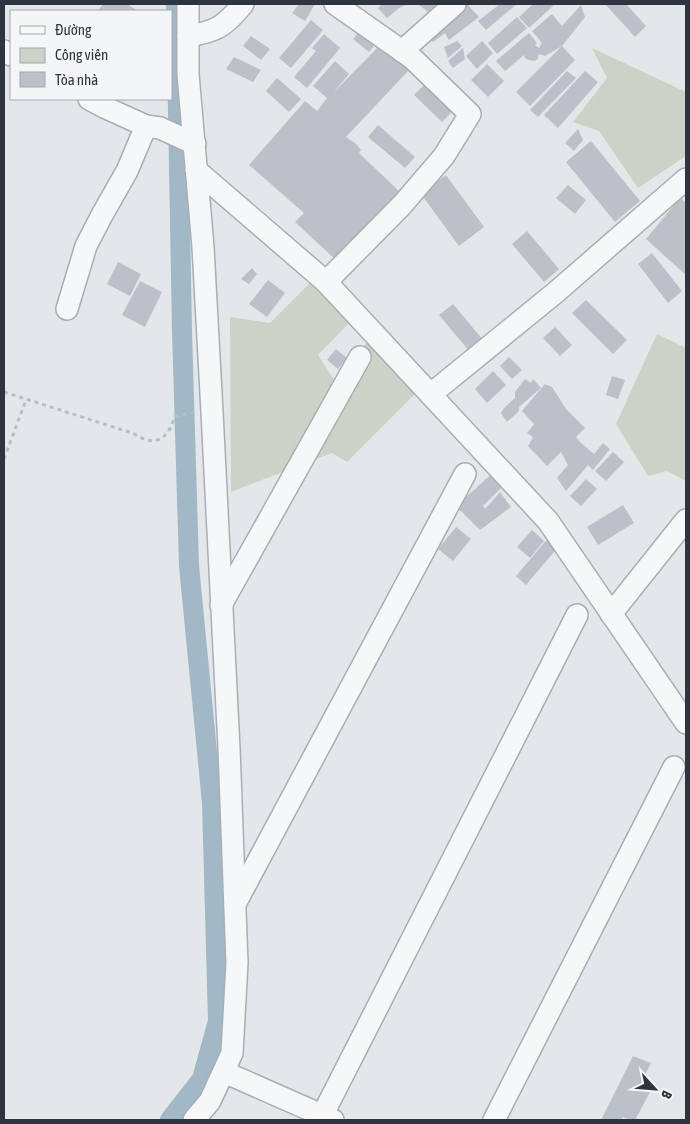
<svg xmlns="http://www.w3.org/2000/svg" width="690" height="1124" font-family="'Asap Condensed',sans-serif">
<rect width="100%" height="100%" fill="#e3e7ea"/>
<g fill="#cad3c5">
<polygon points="592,48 686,92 686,156 638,188 599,131 573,122 607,78"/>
<polygon points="310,283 350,322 318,355 334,380 370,339 419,390 347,462 332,453 231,492 230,317 270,323"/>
<polygon points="657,334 686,348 686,481 667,471 648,476 616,424"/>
</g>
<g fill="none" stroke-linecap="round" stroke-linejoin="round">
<polyline stroke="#a2b8c6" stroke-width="20" points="170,1120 202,1079 218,1021 212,803 189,566 182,331 176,4"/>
</g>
<g fill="#bbc1c6">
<polygon points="103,4 127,4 138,11 98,11"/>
<polygon points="299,4 315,4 305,21 292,13"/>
<polygon points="382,4 408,4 399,8 387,18 378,8"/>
<polygon points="418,4 436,4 429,13"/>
<polygon points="467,4 479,17 449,40 445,33 433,42 427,35"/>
<polygon points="500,4 517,4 486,30 478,21"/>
<polygon points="533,4 555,4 529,28 519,17"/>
<polygon points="605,4 626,4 646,26 635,37"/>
<polygon points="581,5 585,17 562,46 545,56 539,54 537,60 533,61 526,59 524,55 505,71 496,61 529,33 537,43 535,45 539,48 542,43 532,31 552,14 562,26"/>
<polygon points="517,17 527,28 497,54 488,43"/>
<polygon points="311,20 323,30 291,68 279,58"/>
<polygon points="363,26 379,40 369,52 353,39"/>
<polygon points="324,34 340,48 307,88 294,77 316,51 312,48"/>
<polygon points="251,36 270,49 261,60 243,46"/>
<polygon points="457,41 462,46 448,58 444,47"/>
<polygon points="482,41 493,53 477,69 466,56"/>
<polygon points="381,44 409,70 346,137 355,143 361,150 359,153 400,192 337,261 295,222 304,213 249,165 305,101 317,111 327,98 313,86 335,61 349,74 333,93"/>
<polygon points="562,46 575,60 530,106 516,92"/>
<polygon points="463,48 465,59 453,68 448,61"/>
<polygon points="234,57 261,70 253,82 226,69"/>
<polygon points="487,64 504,81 488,97 471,80"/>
<polygon points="567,71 576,78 538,117 530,110"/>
<polygon points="585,71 598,82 558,128 544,115"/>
<polygon points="277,78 301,99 289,112 266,91"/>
<polygon points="426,83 453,111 442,122 414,95"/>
<polygon points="378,125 415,157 405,168 368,137"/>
<polygon points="578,129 583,140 574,151 565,143"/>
<polygon points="591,141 640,201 615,222 566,162"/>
<polygon points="446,175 484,227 459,246 421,194"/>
<polygon points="568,185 586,200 575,214 556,198"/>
<polygon points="680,198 686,203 686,275 646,239"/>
<polygon points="527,231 559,269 544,282 512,244"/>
<polygon points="652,253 682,291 668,303 638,264"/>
<polygon points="118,262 141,274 130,296 107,284"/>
<polygon points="252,268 257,274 249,284 241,279"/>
<polygon points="268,280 285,293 267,317 249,304"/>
<polygon points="140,281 162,292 145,327 122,315"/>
<polygon points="586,300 627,340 613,354 572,313"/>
<polygon points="453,304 483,340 470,352 439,315"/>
<polygon points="555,327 572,345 560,356 543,338"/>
<polygon points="336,349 347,358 338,369 327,360"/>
<polygon points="509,357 522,370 512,379 500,366"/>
<polygon points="493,371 506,385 487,403 475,389"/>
<polygon points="612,376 625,380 618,399 606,395"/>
<polygon points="525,379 531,383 533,379 541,388 519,407 519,411 507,422 501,413 504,408 515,398 515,392"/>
<polygon points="545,384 552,387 566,409 585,428 576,437 581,443 594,454 603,443 610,449 593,470 588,465 566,491 557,478 568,465 561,452 547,466 528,446 533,437 527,433 534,424 522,411"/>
<polygon points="613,452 624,462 606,481 595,471"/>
<polygon points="495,471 506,483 483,506 485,509 500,492 511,507 480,530 456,506"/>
<polygon points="586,479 597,489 581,506 570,496"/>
<polygon points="623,505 634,523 598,545 587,527"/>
<polygon points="456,527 471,539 453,561 438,549"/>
<polygon points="532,530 544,541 530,558 517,547"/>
<polygon points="549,537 559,546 526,585 516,576"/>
<polygon points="633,1056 651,1063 640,1085 650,1092 635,1120 629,1120 623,1117 621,1120 601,1120"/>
</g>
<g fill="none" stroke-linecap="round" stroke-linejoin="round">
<g stroke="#a9aeb4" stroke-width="24">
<g id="street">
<polyline points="188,4 188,74 203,247 212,412 229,748 237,963 232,1053 210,1101 194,1120"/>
<path d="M188,36C216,32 225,26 243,4"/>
<polyline points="4,51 11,55"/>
<polyline points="402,51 455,4"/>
<polyline points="89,99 104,107 146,126 160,128 195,144"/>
<polyline points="196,170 326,282 548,521 686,723"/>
<polyline points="326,282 402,205 444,156 470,114 412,58 335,4"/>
<polyline points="67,309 86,246 102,215 127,171 146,126"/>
<polyline points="431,394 555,293 686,179"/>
<polyline points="221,605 360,357"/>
<polyline points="611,614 686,520"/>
<polyline points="235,904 465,474"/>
<polyline points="224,1072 333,1120"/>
<polyline points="320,1120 577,615"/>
<polyline points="494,1120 674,767"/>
</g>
</g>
<g stroke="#babdc1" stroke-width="3" stroke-dasharray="4 4" stroke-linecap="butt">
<path d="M4,392L132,433C137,435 142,439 147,440C164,444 171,429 175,416L193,413"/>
<polyline points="4,459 26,400"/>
</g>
<use href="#street" stroke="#f6f7f8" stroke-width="21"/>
</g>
<rect width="690" height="1124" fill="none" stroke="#2d3640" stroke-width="10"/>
<rect x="10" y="10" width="162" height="90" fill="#f3f5f7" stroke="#a4a9ae"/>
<rect x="20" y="26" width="25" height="8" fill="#f6f7f8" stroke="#a4a9ae"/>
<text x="55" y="35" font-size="15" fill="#2d3640">Đường</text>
<rect x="20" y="48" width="25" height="15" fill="#cad3c5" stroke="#a4a9ae"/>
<text x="55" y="60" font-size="15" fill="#2d3640">Công viên</text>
<rect x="20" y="72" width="25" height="15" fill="#bbc1c6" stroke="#a4a9ae"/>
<text x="55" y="85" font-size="15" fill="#2d3640">Tòa nhà</text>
<g transform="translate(655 1089) rotate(116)" stroke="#f3f5f7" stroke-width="4" paint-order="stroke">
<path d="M0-4L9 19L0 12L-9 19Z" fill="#2d3640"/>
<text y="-8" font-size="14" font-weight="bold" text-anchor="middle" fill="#2d3640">B</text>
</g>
</svg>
